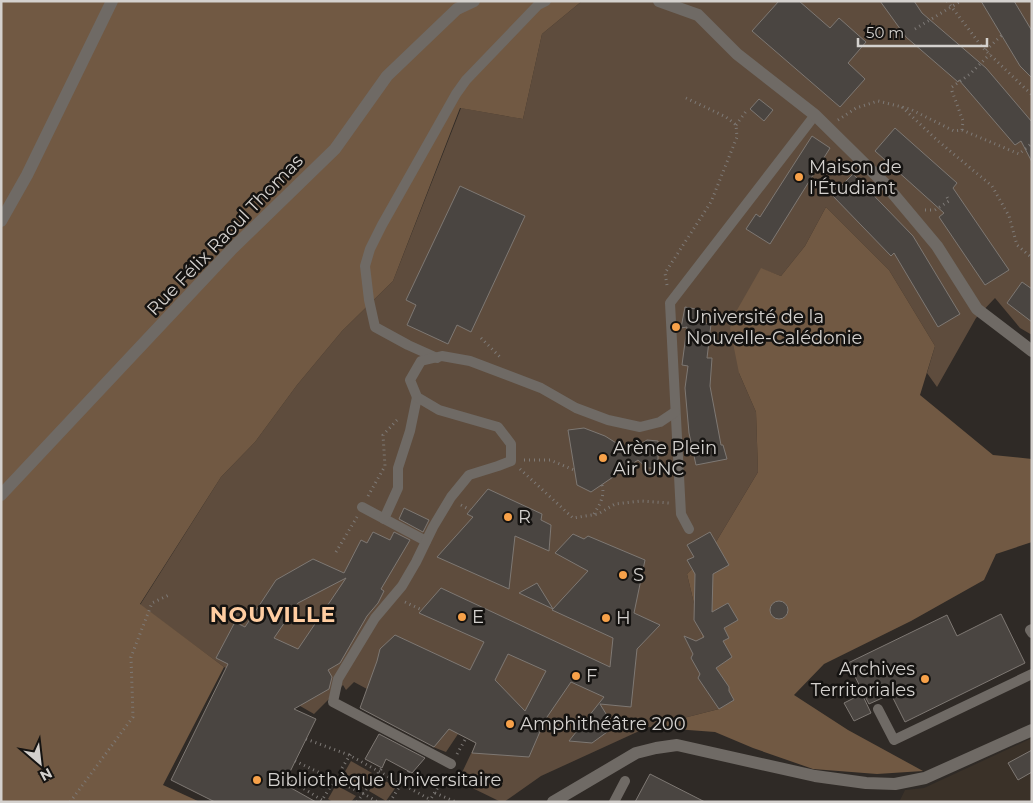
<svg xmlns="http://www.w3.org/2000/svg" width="1033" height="803" font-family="Montserrat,sans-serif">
<rect width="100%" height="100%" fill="#2f2a26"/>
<polygon fill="#3a3128" points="1032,738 1032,802 899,802 905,790 924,788"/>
<g fill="#5e4c3d">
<polygon points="582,1 1032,1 1032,335 1020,328 995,298 976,318 937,387 927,373 935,346 889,270 826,207 805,246 781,276 761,269 739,373 756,412 758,472 713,547 687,574 719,709 648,727 541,776 504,802 501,802 458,781 476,743 458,734 446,752 433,747 367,689 354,682 346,690 343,685 314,714 288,699 224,667 140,605 221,477 255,442 297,385 342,331 393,281 461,108 523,119 542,34"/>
<polygon points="351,761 372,773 362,788 342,777"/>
<polygon points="378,777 396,787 386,801 369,791"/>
<polygon points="336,785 356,796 351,802 333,802 328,799"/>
</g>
<g fill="#715943">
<polygon points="1,1 582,1 542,34 523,119 460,108 393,281 342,331 297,385 255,442 221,477 140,604 224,667 163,785 200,802 1,802"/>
<polygon points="826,207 889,270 935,346 920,395 993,455 1032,459 1032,542 996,554 984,580 911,621 824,664 794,695 848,730 923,771 877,774 813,769 753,748 715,732 648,727 719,709 687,574 713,547 758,472 756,412 739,373 730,328 737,310 761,268 781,276 805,246"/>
</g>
<g fill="#4a4541" stroke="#7e7873" fill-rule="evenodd">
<polygon points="779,1 799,1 830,28 839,18 866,42 848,63 865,79 840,107 752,31"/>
<polygon points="880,1 914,1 922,13 986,68 1032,122 1032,162 1021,141 1015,145 959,80 958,82 906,37"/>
<polygon points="981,1 1014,1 1032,31 1032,78 1020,66"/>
<polygon points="759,99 773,110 764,121 750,109"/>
<polygon points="895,128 957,183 953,188 1009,270 985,285 939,217 944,213 875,151"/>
<polygon points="812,136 830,148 770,244 746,229 756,214 760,217"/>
<polygon points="853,174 913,236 960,314 938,327 894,253 891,256 832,195"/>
<polygon points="460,186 525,216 471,332 457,325 448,344 407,325 416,305 406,300"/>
<polygon points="1022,282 1032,289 1032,322 1007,303"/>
<polygon points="685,307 706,311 705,323 711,324 707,358 712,358 710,386 721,445 723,445 727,459 696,465 689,433 685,388 688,366 682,365 687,327 681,328"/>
<polygon points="584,428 605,436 629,451 647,440 658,441 658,464 654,468 647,468 638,460 591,492 577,485 568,430"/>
<polygon points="488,489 542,514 541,520 551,525 549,551 515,536 509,589 437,557 473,517 467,514"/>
<polygon points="404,508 429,520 423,532 399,519"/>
<path d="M373,532L390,540L394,532L410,540L381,589L384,591L378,603L367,616L340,663L328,670L332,677L329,689L294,709L316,719L284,784L316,802H215L171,780L228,664L216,658L235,622L245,627L276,580L313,559L344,573L361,540L367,543ZM346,578L298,649L274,638L298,603Z"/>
<polygon points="710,532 729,565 713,574 712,612 728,603 738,620 724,628 729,638 723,641 732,657 716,668 729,687 729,691 734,700 719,709 698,678 700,674 691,658 693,654 684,636 696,641 704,637 694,620 695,574 687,560 694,557 687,545"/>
<path d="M573,534L584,539L588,536L645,560L634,613L660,625L637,649L631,707L600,704L614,727L592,743L569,741L604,697L571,682L545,720L529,757L472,753L476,743L449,729L434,747L360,708L377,661L380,649L395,635L470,670L484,642L419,613L441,588L610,667L613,638L552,610L588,571L555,553ZM508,654L546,671L525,711L495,680Z"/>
<polygon points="537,583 553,609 519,593"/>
<circle cx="779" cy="610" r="9"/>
<polygon points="1001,614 1025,663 905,722 891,694 869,704 848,663 947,615 957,636"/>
<polygon points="862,694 871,713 854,721 844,703"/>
<polygon points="379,734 425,758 412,773 386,759 382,768 365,759"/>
<polygon points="1032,750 1032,772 1018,780 1008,763"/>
<polygon points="650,774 705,802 635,802"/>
</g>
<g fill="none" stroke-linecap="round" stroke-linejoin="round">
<g stroke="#7e7a77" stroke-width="3" stroke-dasharray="1 4" stroke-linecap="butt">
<polyline points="947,1 983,48 1032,95"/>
<polyline points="915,29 961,1"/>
<polyline points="986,50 1002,35"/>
<polyline points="902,107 938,141 992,186 1009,216 1017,245 1032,258"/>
<polyline points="838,120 856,108 878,101 910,109 954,131 962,130 963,121 952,91 952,87 970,74 990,54"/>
<polyline points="736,125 747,110"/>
<polyline points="962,130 1019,154 1032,143"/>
<polyline points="925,210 935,210 949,201 946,195"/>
<polyline points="667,285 665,273 711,202 737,137 736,125 726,117 686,98"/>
<polyline points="481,338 502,359"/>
<polyline points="524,460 550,460 574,470"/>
<polyline points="520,469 573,518 598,514 615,504 641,501 669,503"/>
<polyline points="368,496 385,466 383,435 399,418"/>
<polyline points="461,505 470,510"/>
<path d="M594,514C600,504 605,496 602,485"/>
<polyline points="336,552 357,517"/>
<polyline points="405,602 422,610"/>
<polyline points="306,739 349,755 431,800"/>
<polyline points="457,754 466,738"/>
<polyline points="295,761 364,794 378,802"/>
<polyline points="287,778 325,802"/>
<polyline points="435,793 456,802"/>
<polyline points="70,802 133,717 131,657 152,603 171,594"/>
<polyline points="321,802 352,752"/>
<polyline points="357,802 382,768"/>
<polyline points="390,802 409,771"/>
<polyline points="429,802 446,774"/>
</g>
<g stroke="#6f6a65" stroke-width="10">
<polyline points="437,358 408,345 375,327 369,300 365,266 370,249 382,225 456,94 466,80 538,5 546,1"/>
<polyline points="362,507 426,541"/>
<polyline points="384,519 398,488 398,468 410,431 417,397"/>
<polyline points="689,529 681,514 670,303 815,115"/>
<polyline points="1032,629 1030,630 1032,633"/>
<polyline points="878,709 894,740 1032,674"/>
<polyline points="451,764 333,702 338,679 375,618 402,586 416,562 433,527 451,497 469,475 498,466 511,461 511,444 498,427 439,410 417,397 410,380 421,361 442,356 470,361 541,388 576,408 608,420 640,427 660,422 675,412"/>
<polyline points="614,802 625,781"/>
</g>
<g stroke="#6f6a65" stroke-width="12">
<polyline points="659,1 698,15 737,54 815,115 885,184 937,246 977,309 1032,351"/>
<polyline points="1,221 27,175 112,1"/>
<polyline points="1,495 232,249 335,149 387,76 457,9 474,1"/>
</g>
<polyline stroke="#6f6a65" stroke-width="12" points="553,802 636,753 656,748 677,745 815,776 866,783 895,784 925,778 1032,730"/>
</g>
<g fill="#f7a149" stroke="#151311" stroke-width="2">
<circle cx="799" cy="177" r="5"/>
<circle cx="676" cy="327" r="5"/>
<circle cx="603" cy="458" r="5"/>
<circle cx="508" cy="517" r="5"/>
<circle cx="623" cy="575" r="5"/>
<circle cx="462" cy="617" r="5"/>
<circle cx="606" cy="618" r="5"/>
<circle cx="576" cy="676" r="5"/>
<circle cx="925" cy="679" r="5"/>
<circle cx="510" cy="724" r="5"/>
<circle cx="257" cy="780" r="5"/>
</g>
<g text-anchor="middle" stroke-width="5" stroke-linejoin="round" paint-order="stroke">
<g font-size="18" fill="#d4d1ce" stroke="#151311" text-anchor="start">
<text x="809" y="173">Maison de<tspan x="809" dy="21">l'Étudiant</tspan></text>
<text x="686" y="323">Université de la<tspan x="686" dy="21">Nouvelle-Calédonie</tspan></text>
<text x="613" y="454">Arène Plein<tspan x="613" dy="21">Air UNC</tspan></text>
<text x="518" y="523">R</text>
<text x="633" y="581">S</text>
<text x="472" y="623">E</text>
<text x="616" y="624">H</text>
<text x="915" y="675" text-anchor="end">Archives<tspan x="915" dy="21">Territoriales</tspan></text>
<text x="586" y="682">F</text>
<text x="520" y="730">Amphithéâtre 200</text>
<text x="267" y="786">Bibliothèque Universitaire</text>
</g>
<g font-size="18" fill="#d4d1ce" stroke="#151311">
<text transform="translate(225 235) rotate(-46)" y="6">Rue Félix Raoul Thomas</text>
</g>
<g font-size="22" font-weight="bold" letter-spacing="1" fill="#ffcda1" stroke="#151311">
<text x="273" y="622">NOUVILLE</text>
</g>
</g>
<rect width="1033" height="803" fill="none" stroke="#d4d1ce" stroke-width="5"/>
<g transform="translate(40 763) rotate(152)" stroke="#151311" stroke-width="4" paint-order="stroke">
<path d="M0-4L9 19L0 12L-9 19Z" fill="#d4d1ce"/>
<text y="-8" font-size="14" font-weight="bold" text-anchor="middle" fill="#d4d1ce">N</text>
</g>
<path d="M858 38v8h129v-8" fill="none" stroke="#d4d1ce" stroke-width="2.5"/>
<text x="866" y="38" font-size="15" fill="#d4d1ce" stroke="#151311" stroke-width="4" paint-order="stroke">50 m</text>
</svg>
